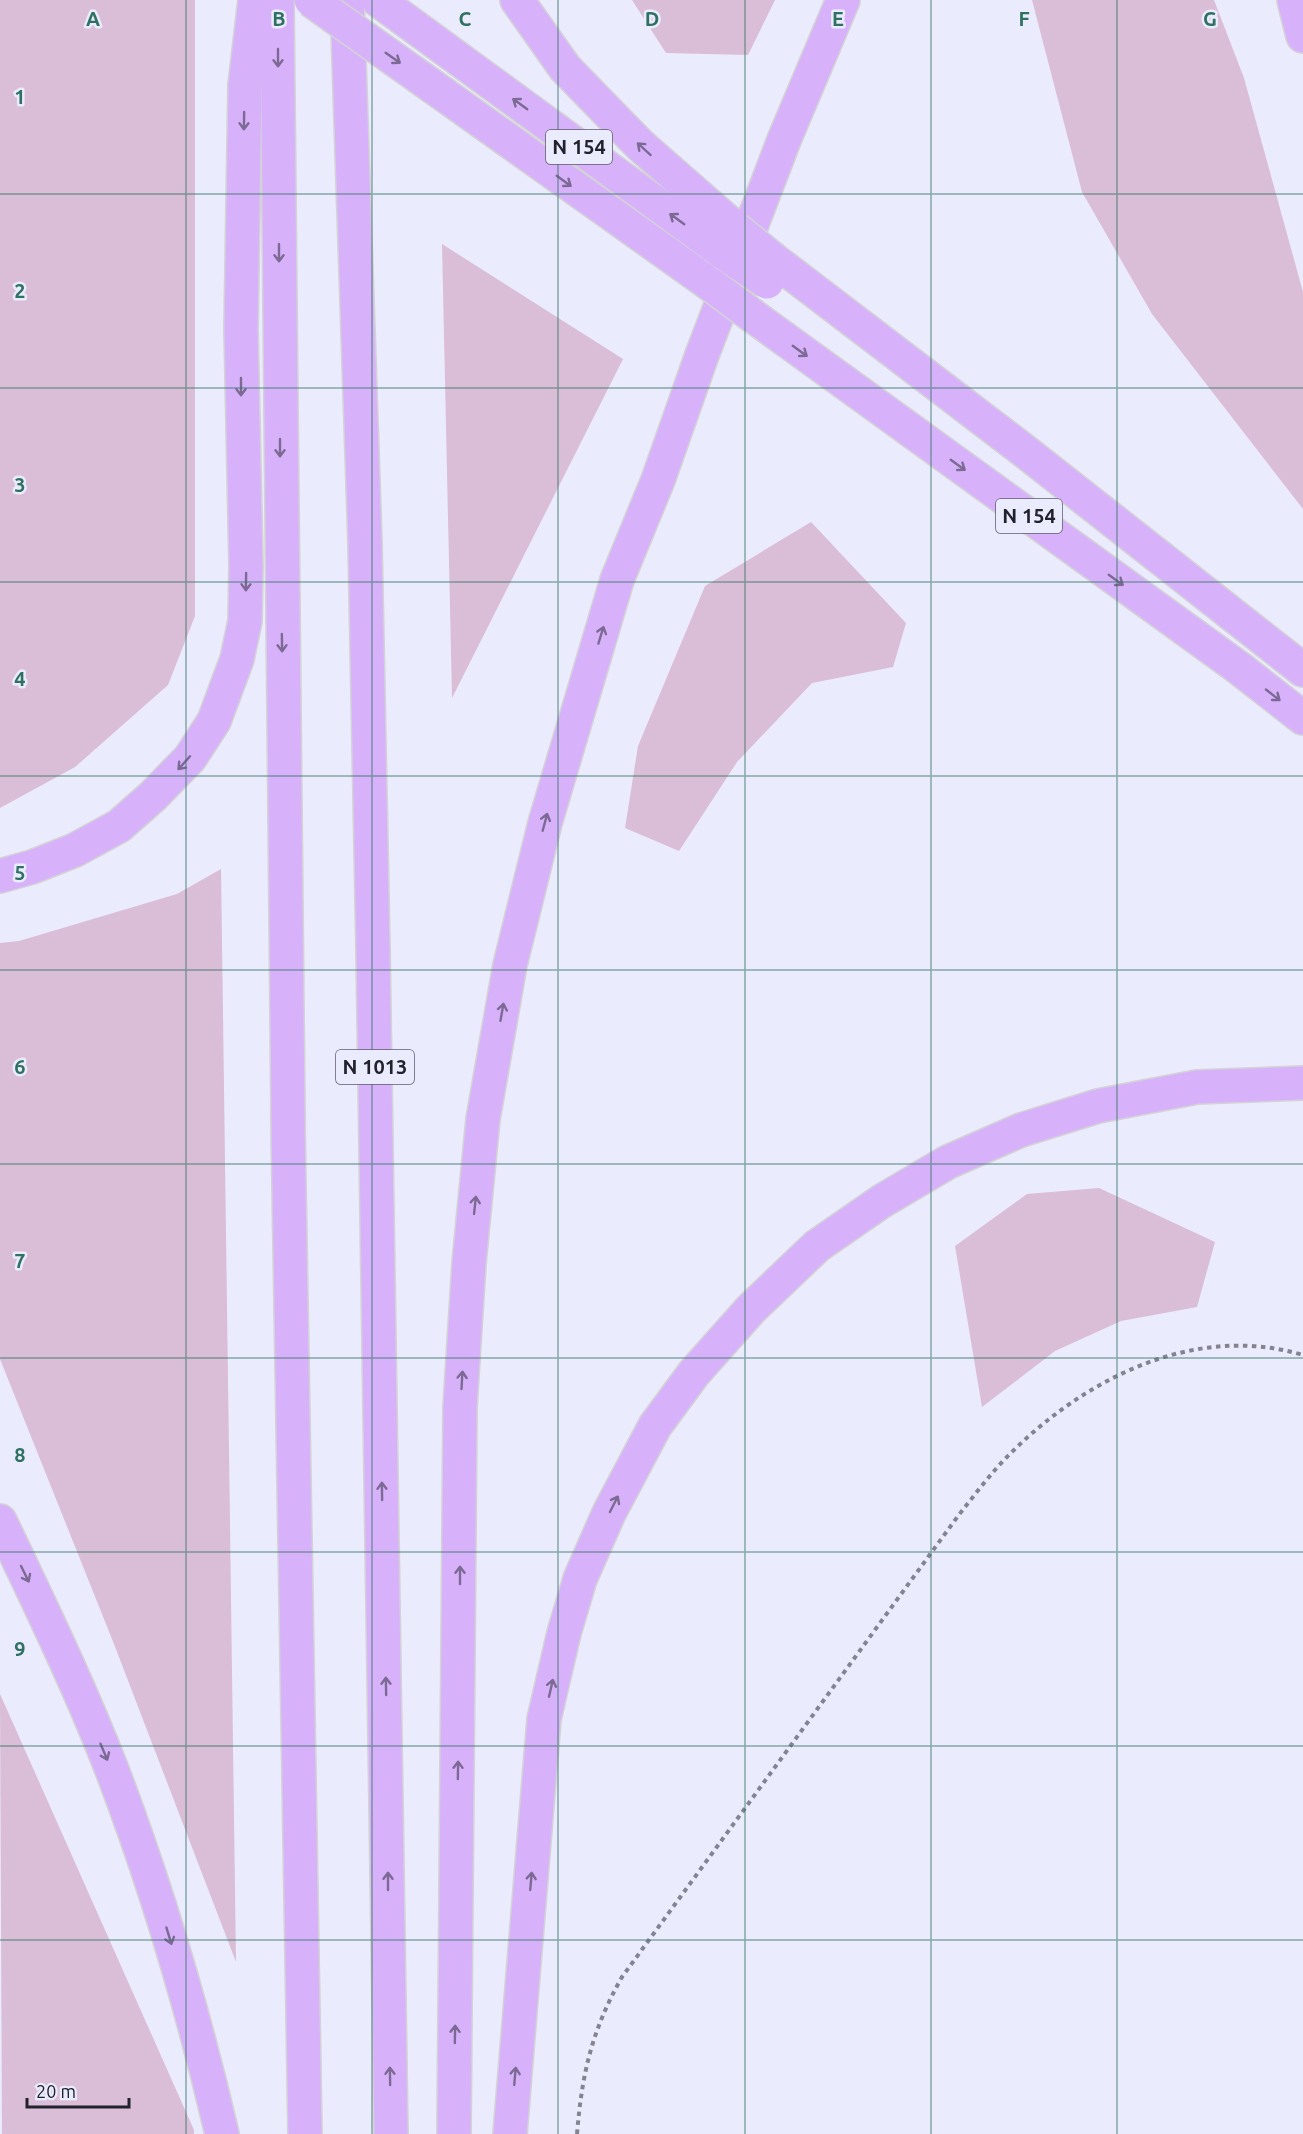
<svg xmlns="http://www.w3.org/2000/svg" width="1303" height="2134" font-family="Ubuntu,sans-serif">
<rect width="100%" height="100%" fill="#ebebfe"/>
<g fill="#dabdd7">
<polygon points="0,0 195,0 195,616 168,685 75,767 0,808"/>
<polygon points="632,0 775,0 748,55 666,53"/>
<polygon points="1032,0 1214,0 1244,78 1303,292 1303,509 1152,314 1082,192"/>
<polygon points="442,244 623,359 452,698"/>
<polygon points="811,522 906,623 893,667 812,683 737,762 679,851 625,828 638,746 705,586"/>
<polygon points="221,869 236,1962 114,1644 0,1359 0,943 19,941 177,894"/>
<polygon points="1099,1188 1215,1242 1197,1307 1121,1321 1055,1351 982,1407 955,1246 1027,1194"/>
<polygon points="0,1694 194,2130 194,2134 2,2134"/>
</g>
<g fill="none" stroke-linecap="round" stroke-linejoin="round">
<g stroke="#d3d3d5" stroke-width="36">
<g id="highway">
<path d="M277,0C281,711 291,1423 305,2134"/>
<polyline points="347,0 365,543 373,949 391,2134"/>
<polyline points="378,0 724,253"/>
<polyline points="517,0 565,68 640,145 736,229"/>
<polyline points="1294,0 1303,36"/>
<polyline points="432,86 710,284"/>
<polyline points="774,260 1027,453 1303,670"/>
<polyline points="753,316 1239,668 1303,718"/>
<polyline points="0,876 32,867 75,850 119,826 153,796 190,758 214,721 237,659 245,621 246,566 241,329 245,85 255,0"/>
<path d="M0,1521C39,1603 79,1685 112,1770C157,1888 193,2010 222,2134"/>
<polyline points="454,2134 460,1407 469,1263 483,1119 510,965 545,823 617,580 658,480 702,355 784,140 843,0"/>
<polyline points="510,2134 544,1719 564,1633 580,1579 609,1513 655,1426 694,1373 751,1309 817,1246 882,1201 948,1162 1021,1130 1098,1106 1197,1087 1303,1083"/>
</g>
</g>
<path stroke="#838392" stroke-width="4" stroke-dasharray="4.5 4.5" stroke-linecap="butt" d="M577,2134C582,2073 592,2030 622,1977L958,1516C973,1497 988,1477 1004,1460C1080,1381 1192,1322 1303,1355"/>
<use href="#highway" stroke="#d7b2fb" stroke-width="33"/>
<g stroke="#d3d3d5" stroke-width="36" stroke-linecap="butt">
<g id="highway-bridge">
<polyline points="311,0 432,86"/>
<polyline points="736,229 774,260"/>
<polyline points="724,253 767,282"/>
<polyline points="710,284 753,316"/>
</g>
</g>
<use href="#highway-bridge" stroke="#d7b2fb" stroke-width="33"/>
</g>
<defs><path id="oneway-shaft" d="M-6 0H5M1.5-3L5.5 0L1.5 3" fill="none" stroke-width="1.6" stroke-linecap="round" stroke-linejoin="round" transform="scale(1.5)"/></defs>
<g stroke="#7c6a94">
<use href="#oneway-shaft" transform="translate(278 58) rotate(90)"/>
<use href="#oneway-shaft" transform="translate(393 58) rotate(35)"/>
<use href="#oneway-shaft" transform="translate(520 104) rotate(-144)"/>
<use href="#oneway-shaft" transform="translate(244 121) rotate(91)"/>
<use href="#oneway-shaft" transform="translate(644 149) rotate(-138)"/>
<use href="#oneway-shaft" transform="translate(564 181) rotate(36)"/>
<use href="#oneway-shaft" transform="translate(677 219) rotate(-144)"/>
<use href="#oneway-shaft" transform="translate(279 253) rotate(90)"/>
<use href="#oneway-shaft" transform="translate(800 351) rotate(36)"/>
<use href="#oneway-shaft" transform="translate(241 387) rotate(90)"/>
<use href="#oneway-shaft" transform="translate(280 448) rotate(90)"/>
<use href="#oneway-shaft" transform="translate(958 465) rotate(36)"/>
<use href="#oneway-shaft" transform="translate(1116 580) rotate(36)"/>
<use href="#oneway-shaft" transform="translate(246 582) rotate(91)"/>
<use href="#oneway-shaft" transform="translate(601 635) rotate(-73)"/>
<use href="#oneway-shaft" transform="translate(282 643) rotate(89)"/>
<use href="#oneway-shaft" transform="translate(1273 695) rotate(38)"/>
<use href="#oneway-shaft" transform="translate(184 763) rotate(132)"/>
<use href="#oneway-shaft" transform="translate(545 822) rotate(-75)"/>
<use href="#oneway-shaft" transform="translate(502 1012) rotate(-80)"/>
<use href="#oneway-shaft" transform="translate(475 1205) rotate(-84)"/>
<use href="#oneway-shaft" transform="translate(462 1380) rotate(-87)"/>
<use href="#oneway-shaft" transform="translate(382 1491) rotate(-91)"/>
<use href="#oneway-shaft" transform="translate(614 1504) rotate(-63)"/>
<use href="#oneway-shaft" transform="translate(25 1574) rotate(64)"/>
<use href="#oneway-shaft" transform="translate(460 1575) rotate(-90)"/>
<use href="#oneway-shaft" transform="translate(386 1686) rotate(-91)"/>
<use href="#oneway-shaft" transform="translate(551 1688) rotate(-77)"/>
<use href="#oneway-shaft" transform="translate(104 1752) rotate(67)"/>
<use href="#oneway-shaft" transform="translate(458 1770) rotate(-89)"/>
<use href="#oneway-shaft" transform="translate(388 1881) rotate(-90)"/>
<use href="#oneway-shaft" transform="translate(531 1881) rotate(-85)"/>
<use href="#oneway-shaft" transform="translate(169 1936) rotate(73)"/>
<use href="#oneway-shaft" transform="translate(455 2034) rotate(-89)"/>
<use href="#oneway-shaft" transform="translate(390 2076) rotate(-91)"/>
<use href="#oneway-shaft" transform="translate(515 2076) rotate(-85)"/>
</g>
<path fill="none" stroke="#2f7161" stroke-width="1.5" stroke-opacity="0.55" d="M186,0V2134M372,0V2134M558,0V2134M745,0V2134M931,0V2134M1117,0V2134M0,194H1303M0,388H1303M0,582H1303M0,776H1303M0,970H1303M0,1164H1303M0,1358H1303M0,1552H1303M0,1746H1303M0,1940H1303"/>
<g text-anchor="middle" stroke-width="5" stroke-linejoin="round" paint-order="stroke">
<g fill="#ebebfe" stroke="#5e5e6c" stroke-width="1.5">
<rect x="546" y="130" width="66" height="34" rx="4.5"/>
<rect x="996" y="499" width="66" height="34" rx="4.5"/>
<rect x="336" y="1050" width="78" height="34" rx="4.5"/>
</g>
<g font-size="20" font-weight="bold" fill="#22222e">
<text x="579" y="154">N 154</text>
<text x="1029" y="523">N 154</text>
<text x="375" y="1074">N 1013</text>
</g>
</g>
<g font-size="20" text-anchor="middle" font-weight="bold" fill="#2f7161" stroke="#ebebfe" stroke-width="5" stroke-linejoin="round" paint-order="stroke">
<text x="93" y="26">A</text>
<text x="279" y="26">B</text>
<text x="465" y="26">C</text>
<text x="652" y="26">D</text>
<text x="838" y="26">E</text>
<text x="1024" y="26">F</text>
<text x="1210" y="26">G</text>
<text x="20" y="104">1</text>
<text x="20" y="298">2</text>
<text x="20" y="492">3</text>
<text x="20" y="686">4</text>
<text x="20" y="880">5</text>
<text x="20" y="1074">6</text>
<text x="20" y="1268">7</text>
<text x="20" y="1462">8</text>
<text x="20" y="1656">9</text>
</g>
<path d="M27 2098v9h102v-9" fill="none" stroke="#22222e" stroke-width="3"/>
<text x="36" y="2098" font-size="18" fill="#22222e" stroke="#ebebfe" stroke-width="4.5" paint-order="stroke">20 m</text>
</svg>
